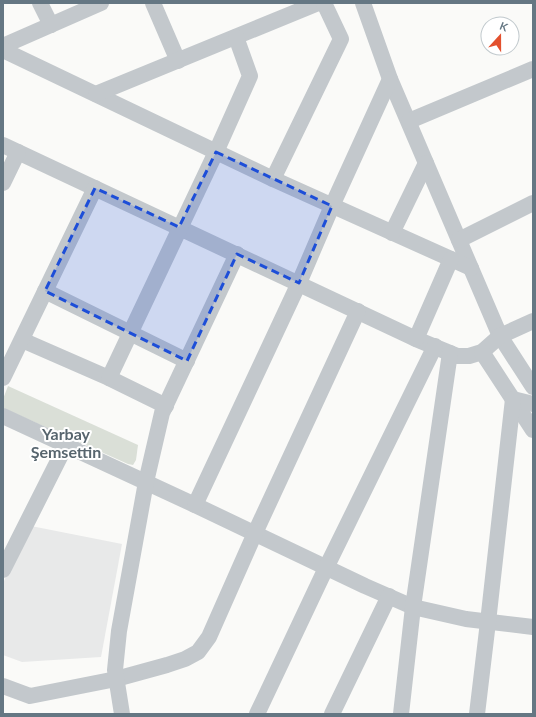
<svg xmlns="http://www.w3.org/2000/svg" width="536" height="717" font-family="Lato,sans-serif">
<rect width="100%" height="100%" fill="#fafaf8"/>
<polygon fill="#e8e9e9" points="31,526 122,544 101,657 22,662 3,655 3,583"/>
<polygon fill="#dadfd7" points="8,386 138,445 136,460 133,465 128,464 3,408 3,399"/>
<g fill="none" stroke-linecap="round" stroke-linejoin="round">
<g stroke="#c3c8cc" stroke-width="16">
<polyline points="40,3 51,25"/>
<polyline points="153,3 178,61"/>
<polyline points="363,3 390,79 500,336 533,387"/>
<polyline points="3,46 101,3"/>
<polyline points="3,50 273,179 471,268"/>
<polyline points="96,94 318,3"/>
<polyline points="409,121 533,69"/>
<polyline points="3,145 416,339 457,356 469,356 482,352 500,336 533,321"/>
<polyline points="273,179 341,39 324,3"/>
<polyline points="3,183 18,152"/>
<polyline points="392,233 426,163"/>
<polyline points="459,240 533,203"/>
<polyline points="45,291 187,361"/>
<polyline points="416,339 451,259"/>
<polyline points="22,340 109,378 166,406"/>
<polyline points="482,352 533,430"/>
<polyline points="3,378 95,188"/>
<polyline points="109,378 216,152 250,76 236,37"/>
<polyline points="513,399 533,404"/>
<polyline points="3,416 195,505 365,586 413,607 466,619 533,627"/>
<polyline points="195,505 299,283 332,206 390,79"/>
<polyline points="3,570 66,445"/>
<polyline points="3,686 30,696 116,679 167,665 185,659 198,652 209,637 255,533 358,311"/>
<polyline points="122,714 115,670 119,631 146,482 162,413 237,254"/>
<polyline points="257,714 326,568 435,346"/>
<polyline points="332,714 389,596"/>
<polyline points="401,714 413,607 450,353"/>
<polyline points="477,714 488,622 513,399"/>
</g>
</g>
<path fill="#1d4ed8" fill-opacity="0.2" stroke="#1d4ed8" stroke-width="3" stroke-dasharray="8 5" stroke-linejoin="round" d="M216,152L332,206L299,283L237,254L187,361L45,291L95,188L179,227Z"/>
<g text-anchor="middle" stroke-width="4" stroke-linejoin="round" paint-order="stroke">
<g font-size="16" font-weight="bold" fill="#57656e" stroke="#fff">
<text x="66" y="440">Yarbay<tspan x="66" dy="18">Şemsettin</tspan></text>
</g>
</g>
<rect width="536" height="717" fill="none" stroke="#657783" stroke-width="8"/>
<g transform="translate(500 36) rotate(21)"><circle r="19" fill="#ffffff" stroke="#c1c9cd"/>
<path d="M0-3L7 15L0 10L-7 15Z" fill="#e3502e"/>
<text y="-6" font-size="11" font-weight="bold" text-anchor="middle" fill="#657783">K</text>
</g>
</svg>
